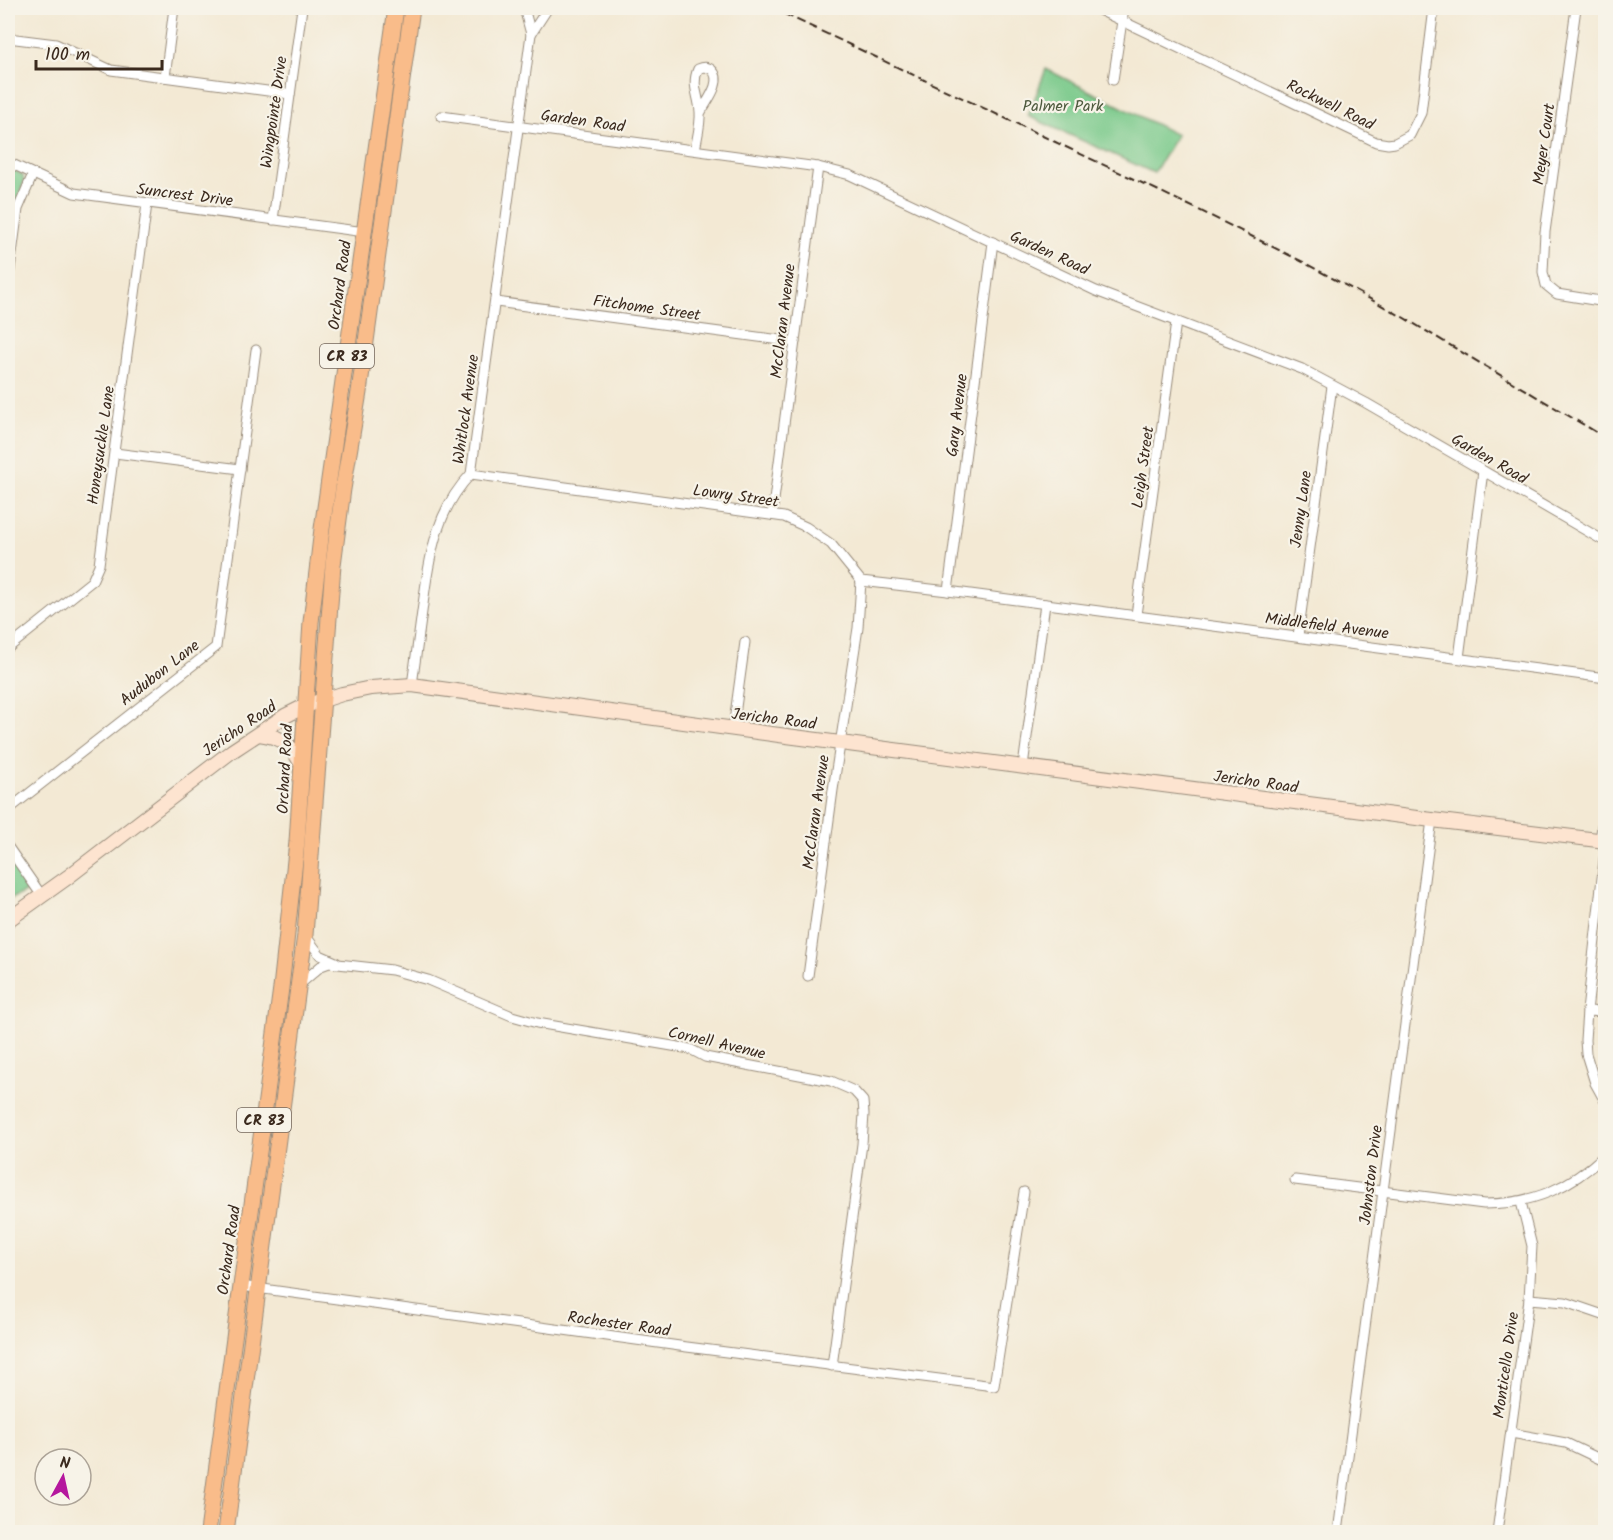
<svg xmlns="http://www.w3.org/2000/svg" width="1613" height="1540" font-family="Kalam,sans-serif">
<rect width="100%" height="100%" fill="#f7f3e8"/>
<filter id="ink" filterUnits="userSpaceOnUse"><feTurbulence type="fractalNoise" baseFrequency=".0167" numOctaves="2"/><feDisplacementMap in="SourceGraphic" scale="12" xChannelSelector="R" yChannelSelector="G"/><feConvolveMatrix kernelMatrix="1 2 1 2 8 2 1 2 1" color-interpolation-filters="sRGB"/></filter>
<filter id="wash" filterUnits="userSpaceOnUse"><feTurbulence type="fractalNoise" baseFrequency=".008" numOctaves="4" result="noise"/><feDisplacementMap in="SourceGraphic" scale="24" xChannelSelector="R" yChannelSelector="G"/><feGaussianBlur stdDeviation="1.35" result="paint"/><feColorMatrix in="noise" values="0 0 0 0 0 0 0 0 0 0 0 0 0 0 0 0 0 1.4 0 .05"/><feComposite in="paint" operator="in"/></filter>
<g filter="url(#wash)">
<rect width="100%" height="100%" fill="#f3e9d4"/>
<g fill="#79c98a" stroke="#5a7a54" stroke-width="1.5">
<polygon points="1046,69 1177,135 1154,173 1028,116"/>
<polygon points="8,166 23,175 24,182 14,210 8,260"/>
<polygon points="8,855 24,878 27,891 8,900"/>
</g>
</g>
<g filter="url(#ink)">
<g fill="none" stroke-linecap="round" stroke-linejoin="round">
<g stroke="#978a79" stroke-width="11">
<g id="street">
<polyline points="1095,8 1376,142 1388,144 1395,143 1410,135 1421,113 1434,8"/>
<polyline points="1576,8 1545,232 1543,272 1546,285 1557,294 1606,302"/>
<polyline points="531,34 548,8"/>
<polyline points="8,38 56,44 111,70 290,94"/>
<polyline points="165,77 174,8"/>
<polyline points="1113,80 1124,8"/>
<polyline points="441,116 818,167 850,175 1096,291 1302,369 1366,403 1606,542"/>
<path d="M695,150C697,138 701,124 700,112C699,95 691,85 698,69C703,67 707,66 712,70C724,81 706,102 701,112"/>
<polyline points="8,162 74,193 365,232"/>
<polyline points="273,220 302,8"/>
<polyline points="8,284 18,209 33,174"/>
<polyline points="496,302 795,342"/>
<polyline points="115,453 240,469"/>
<polyline points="471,474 784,517 806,527 831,544 861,581 948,591 1606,678"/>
<polyline points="772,515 818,167"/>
<polyline points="948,591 993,242"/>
<polyline points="1136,615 1176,322"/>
<polyline points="1298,636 1332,386"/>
<polyline points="8,648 92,581 99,565 147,204"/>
<polyline points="1459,658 1483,471"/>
<path d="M412,685C416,655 420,626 424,597C430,552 438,508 471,474L531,34L524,8"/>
<polyline points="733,729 745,642"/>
<polyline points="1023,766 1045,604"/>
<polyline points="1606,800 1600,840 1605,851 1587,1011 1585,1040 1586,1054 1595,1083 1606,1103"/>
<polyline points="8,810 216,647 256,350"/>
<polyline points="8,847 42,896"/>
<polyline points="305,935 320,955 336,962"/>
<polyline points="808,976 833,790 858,628 861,581"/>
<polyline points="299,985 321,966 329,963 392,970 428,980 512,1016 537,1023 690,1049 705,1057 831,1081 854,1091 863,1101 864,1114 862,1144 832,1366"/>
<polyline points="1587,1011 1606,1012"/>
<path d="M1295,1180L1484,1204C1533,1204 1570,1188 1606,1154"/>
<polyline points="241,1286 687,1347 994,1386 1024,1192"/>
<polyline points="1529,1299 1565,1302 1606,1316"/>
<polyline points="1511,1433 1566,1443 1606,1462"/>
<polyline points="1338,1532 1432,820"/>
<polyline points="1497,1532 1529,1299 1532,1246 1521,1202"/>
</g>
</g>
<g stroke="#978a79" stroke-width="16">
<g id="secondary">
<path d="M259,734C282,737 290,743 301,763"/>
<polyline points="8,920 68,877 232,751 285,716 305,706 342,694 371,688 412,685 779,735 1432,820 1606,841"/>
</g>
</g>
<g stroke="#978a79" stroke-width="17">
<g id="primary">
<polyline points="208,1532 281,988 297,842 311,622 322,529 396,8"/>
<polyline points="226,1532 305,935 333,565 343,489 359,392 412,8"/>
</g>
</g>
<use href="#street" stroke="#fff" stroke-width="9"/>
<use href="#secondary" stroke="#fde4d0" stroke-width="14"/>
<use href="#primary" stroke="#f9bc8a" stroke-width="15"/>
<polyline stroke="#3b2a1e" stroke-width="2" stroke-dasharray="9 4.5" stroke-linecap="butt" points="772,8 1197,209 1303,262 1401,316 1606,438"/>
</g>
</g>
<g text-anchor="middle" stroke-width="4.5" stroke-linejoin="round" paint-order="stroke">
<g fill="#f7f3e8" stroke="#73665b" stroke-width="1.5">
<rect x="320" y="344" width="54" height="24" rx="4.5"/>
<rect x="237" y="1108" width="54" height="24" rx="4.5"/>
</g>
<g font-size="15" font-weight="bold" fill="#3b2a1e">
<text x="347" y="361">CR 83</text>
<text x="264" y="1125">CR 83</text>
</g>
<g font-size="16" fill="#3b2a1e" stroke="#f7f3e8">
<text transform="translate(1331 104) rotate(26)" y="6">Rockwell Road</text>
<text transform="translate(273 112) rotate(-82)" y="6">Wingpointe Drive</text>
<text transform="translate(583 120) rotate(8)" y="6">Garden Road</text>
<text transform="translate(1543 144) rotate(-82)" y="6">Meyer Court</text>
<text transform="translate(185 194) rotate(7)" y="6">Suncrest Drive</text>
<text transform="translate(1050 252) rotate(25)" y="6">Garden Road</text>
<text transform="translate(339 285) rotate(-82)" y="6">Orchard Road</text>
<text transform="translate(647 307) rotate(8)" y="6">Fitchome Street</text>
<text transform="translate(782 321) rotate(-83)" y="6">McClaran Avenue</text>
<text transform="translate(465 409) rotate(-82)" y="6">Whitlock Avenue</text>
<text transform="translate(956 415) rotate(-83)" y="6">Gary Avenue</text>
<text transform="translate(100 445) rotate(-82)" y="6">Honeysuckle Lane</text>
<text transform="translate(1490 458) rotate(30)" y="6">Garden Road</text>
<text transform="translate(1142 467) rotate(-82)" y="6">Leigh Street</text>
<text transform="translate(736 495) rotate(8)" y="6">Lowry Street</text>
<text transform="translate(1300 509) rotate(-82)" y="6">Jenny Lane</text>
<text transform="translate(1327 625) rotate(7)" y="6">Middlefield Avenue</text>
<text transform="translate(159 672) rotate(-38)" y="6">Audubon Lane</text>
<text transform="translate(774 718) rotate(7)" y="6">Jericho Road</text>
<text transform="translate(239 728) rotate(-34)" y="6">Jericho Road</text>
<text transform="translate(284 769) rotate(-87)" y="6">Orchard Road</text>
<text transform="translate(1256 781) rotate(8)" y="6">Jericho Road</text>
<text transform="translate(815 812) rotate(-82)" y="6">McClaran Avenue</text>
<text transform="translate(717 1042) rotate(13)" y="6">Cornell Avenue</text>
<text transform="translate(1370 1175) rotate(-83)" y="6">Johnston Drive</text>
<text transform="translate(228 1250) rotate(-82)" y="6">Orchard Road</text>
<text transform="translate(619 1323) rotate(8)" y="6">Rochester Road</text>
<text transform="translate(1505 1365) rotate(-82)" y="6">Monticello Drive</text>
</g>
<g font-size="16" fill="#4e5a3e" stroke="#f7f3e8">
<text x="1063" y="111">Palmer Park</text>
</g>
</g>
<rect width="1613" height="1540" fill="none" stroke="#f7f3e8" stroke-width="30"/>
<g transform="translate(63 1477) rotate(8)"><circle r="28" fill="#f7f3e8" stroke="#aca397" stroke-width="1.5"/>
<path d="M0-4.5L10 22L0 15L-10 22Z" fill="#b5179e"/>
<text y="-9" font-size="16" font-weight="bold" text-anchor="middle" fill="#3b2a1e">N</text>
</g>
<path d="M36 60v9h126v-9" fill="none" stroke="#3b2a1e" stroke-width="3"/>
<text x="45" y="60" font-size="18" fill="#3b2a1e" stroke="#f7f3e8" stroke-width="4.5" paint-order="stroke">100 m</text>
</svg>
